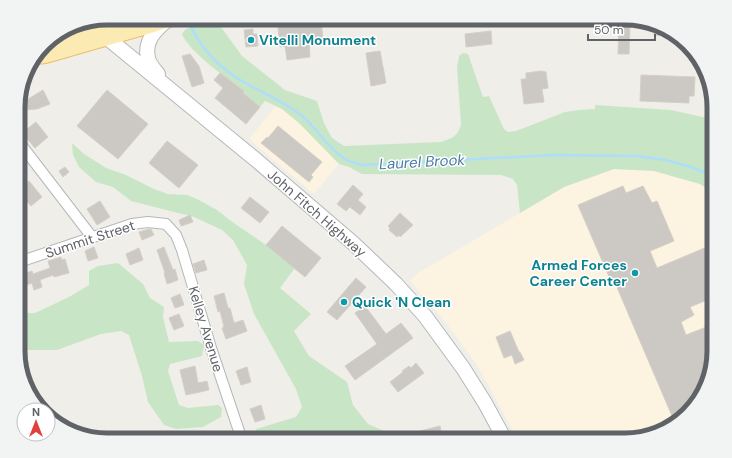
<svg xmlns="http://www.w3.org/2000/svg" width="732" height="458" font-family="'DM Sans',sans-serif">
<rect width="100%" height="100%" fill="#f0eee8"/>
<g fill="#fcf4e1">
<polygon points="276,106 282,109 299,123 339,164 314,194 249,139"/>
<polygon points="614,169 654,171 700,184 714,193 714,357 699,400 669,428 631,440 518,440 478,366 444,320 410,281 420,272 564,187"/>
</g>
<g fill="#c8e6c6">
<path d="M214,25L221,27L242,56L285,90L317,101L324,123L332,138L344,146L441,142C453,138 458,136 461,124L457,67L459,56L463,53L468,54L483,97L489,96L504,129L508,132L516,131L565,112L579,110L595,109V105L671,110L707,118L709,85L714,101V193L700,184L654,171L614,169L564,187L520,213L517,185L513,179L501,175L362,174L349,167L339,164L299,123L282,109L265,101L260,107L243,93L244,91C227,78 189,52 182,34C187,24 203,26 214,25Z"/>
<polygon points="72,143 84,154 106,168 126,175 154,189 168,194 187,195 199,200 217,210 231,221 266,245 295,268 280,288 311,314 294,331 309,356 347,382 353,405 368,424 384,431 387,440 255,440 254,436 256,429 296,417 302,407 296,389 254,314 244,284 247,265 233,240 222,230 194,217 131,201 113,187 96,182 79,167 73,155"/>
<polygon points="118,263 143,284 150,298 164,307 163,317 169,342 198,341 204,345 202,356 170,364 168,371 179,405 188,408 218,405 222,408 221,417 203,427 176,429 164,425 148,402 142,376 129,335 121,331 101,334 57,350 19,350 19,313 35,313 69,297 89,285 89,271 98,266"/>
</g>
<g fill="none" stroke-linecap="round" stroke-linejoin="round">
<path stroke="#addefb" stroke-width="2.5" d="M187,18C198,45 216,66 242,81C262,93 284,101 302,116C318,129 327,148 345,159C350,162 357,163 362,165L554,155L637,156L666,160L691,167L714,176"/>
</g>
<g fill="#ccc9c4" stroke="#d5cfc6">
<polygon points="285,18 321,18 323,41 309,43 310,57 287,60 285,46 280,47 277,19"/>
<polygon points="619,21 630,22 629,54 618,54"/>
<polygon points="655,27 674,33 677,37 654,35"/>
<polygon points="253,29 253,34 257,34 258,46 246,47 244,30"/>
<polygon points="491,31 492,44 466,47 465,34"/>
<polygon points="380,51 386,83 371,86 366,53"/>
<polygon points="190,54 199,66 204,83 192,87 182,56"/>
<polygon points="541,71 546,72 548,88 542,89 544,102 524,104 521,79 526,79 526,73"/>
<polygon points="220,73 244,91 243,93 260,107 246,124 215,98 223,88 214,80"/>
<polygon points="641,75 695,77 694,96 689,96 689,103 640,101"/>
<polygon points="43,90 50,104 37,109 23,110 20,104"/>
<polygon points="107,90 148,124 118,159 77,126"/>
<polygon points="36,122 48,137 35,148 22,133"/>
<polygon points="278,126 322,162 311,175 313,177 309,182 261,143 267,137 268,138"/>
<polygon points="167,141 198,165 179,188 149,163"/>
<polygon points="65,167 69,172 63,177 59,171"/>
<polygon points="29,181 42,197 31,206 19,192 19,190"/>
<polygon points="353,185 363,194 358,200 366,207 360,215 350,207 346,211 337,204"/>
<polygon points="623,186 626,193 643,186 652,203 657,201 674,241 650,251 657,268 714,244 714,297 690,307 694,315 681,322 686,335 714,324 714,357 699,400 675,423 613,278 610,279 578,205"/>
<polygon points="250,197 269,212 260,223 241,208"/>
<polygon points="100,201 110,217 97,225 87,209"/>
<polygon points="400,213 413,225 400,237 399,235 397,237 389,230 390,228 388,226"/>
<polygon points="190,215 193,222 181,226 179,220"/>
<polygon points="282,226 321,258 305,277 266,245"/>
<polygon points="149,229 151,229 154,235 142,240 139,232"/>
<polygon points="94,247 98,258 88,261 85,251"/>
<polygon points="164,247 173,270 175,269 178,280 167,284 164,273 165,273 157,250"/>
<polygon points="139,248 143,260 130,265 126,254"/>
<polygon points="61,257 62,260 65,259 69,273 54,277 53,275 40,280 42,287 34,290 32,283 26,285 23,274 32,271 33,274 50,268 48,261"/>
<polygon points="204,260 207,270 196,273 193,264"/>
<polygon points="356,278 366,287 337,320 327,312"/>
<polygon points="224,293 228,308 230,308 234,323 243,320 247,331 226,339 222,328 224,327 220,311 218,312 214,296"/>
<polygon points="180,294 184,305 175,308 171,298"/>
<polygon points="365,306 386,334 401,323 413,338 355,380 345,366 377,344 355,313"/>
<polygon points="179,314 184,326 174,330 169,318"/>
<polygon points="510,331 519,352 520,352 524,360 515,364 512,355 504,358 496,337"/>
<polygon points="416,363 424,373 398,392 390,382 403,372 402,371 409,366 411,368"/>
<polygon points="195,366 198,383 207,381 209,390 186,395 180,370"/>
<polygon points="247,367 251,382 241,385 236,371"/>
<polygon points="261,405 265,419 255,422 250,409"/>
<polygon points="440,426 443,440 397,440 397,437"/>
</g>
<g fill="none" stroke-linecap="round" stroke-linejoin="round">
<g stroke="#b5b8bb" stroke-width="12">
<g id="street">
<polyline points="19,142 92,237"/>
<polyline points="19,262 132,224 148,222 166,224 176,235 182,250 211,348 242,440"/>
</g>
</g>
<g stroke="#b4b7bb" stroke-width="16">
<g id="secondary">
<polyline points="100,32 255,159 353,243 396,284 425,316 463,368 485,403 505,440"/>
<path d="M158,74C154,69 149,64 148,58C144,41 155,30 167,20"/>
</g>
</g>
<g stroke="#ebbe67" stroke-width="18">
<g id="primary">
<polyline points="46,43 75,31 129,18"/>
<polyline points="36,56 45,55 153,24 171,18"/>
</g>
</g>
<use href="#street" stroke="#fff" stroke-width="10"/>
<use href="#secondary" stroke="#fff" stroke-width="14"/>
<use href="#primary" stroke="#fbebb2" stroke-width="16"/>
</g>
<g fill="#0f9aa8" stroke="#fff" stroke-width="1.5">
<circle cx="251" cy="40" r="4"/>
<circle cx="635" cy="273" r="4"/>
<circle cx="344" cy="302" r="4"/>
</g>
<g text-anchor="middle" stroke-width="3" stroke-linejoin="round" paint-order="stroke">
<g font-size="14" font-weight="bold" fill="#0d838f" stroke="#fff" text-anchor="start">
<text x="259" y="45">Vitelli Monument</text>
<text x="627" y="270" text-anchor="end">Armed Forces<tspan x="627" dy="16">Career Center</tspan></text>
<text x="352" y="307">Quick 'N Clean</text>
</g>
<g font-size="14" fill="#5f6367" stroke="#fff">
<text transform="translate(317 213) rotate(41)" y="5">John Fitch Highway</text>
<text transform="translate(90 239) rotate(-18)" y="5">Summit Street</text>
<text transform="translate(206 329) rotate(73)" y="5">Kelley Avenue</text>
</g>
<g font-size="15" font-style="italic" fill="#477aa5" stroke="#fff">
<text transform="translate(422 162) rotate(-3)" y="5">Laurel Brook</text>
</g>
</g>
<path d="M0 0H732V458H0ZM107 25H625A82 82 0 0 1 707 107V351A82 82 0 0 1 625 433H107A82 82 0 0 1 25 351V107A82 82 0 0 1 107 25Z" fill="#f2f3f3" fill-rule="evenodd"/>
<path fill="none" stroke="#5f6367" stroke-width="5" d="M107 25H625A82 82 0 0 1 707 107V351A82 82 0 0 1 625 433H107A82 82 0 0 1 25 351V107A82 82 0 0 1 107 25Z"/>
<g transform="translate(36 422)"><circle r="19" fill="#ffffff" stroke="#bfc1c2"/>
<path d="M0-3L7 15L0 10L-7 15Z" fill="#e1403d"/>
<text y="-6" font-size="11" font-weight="bold" text-anchor="middle" fill="#5f6367">N</text>
</g>
<path d="M588 34v6h67v-6" fill="none" stroke="#5f6367" stroke-width="2"/>
<text x="594" y="34" font-size="12" fill="#5f6367" stroke="#ffffff" stroke-width="3" paint-order="stroke">50 m</text>
</svg>
